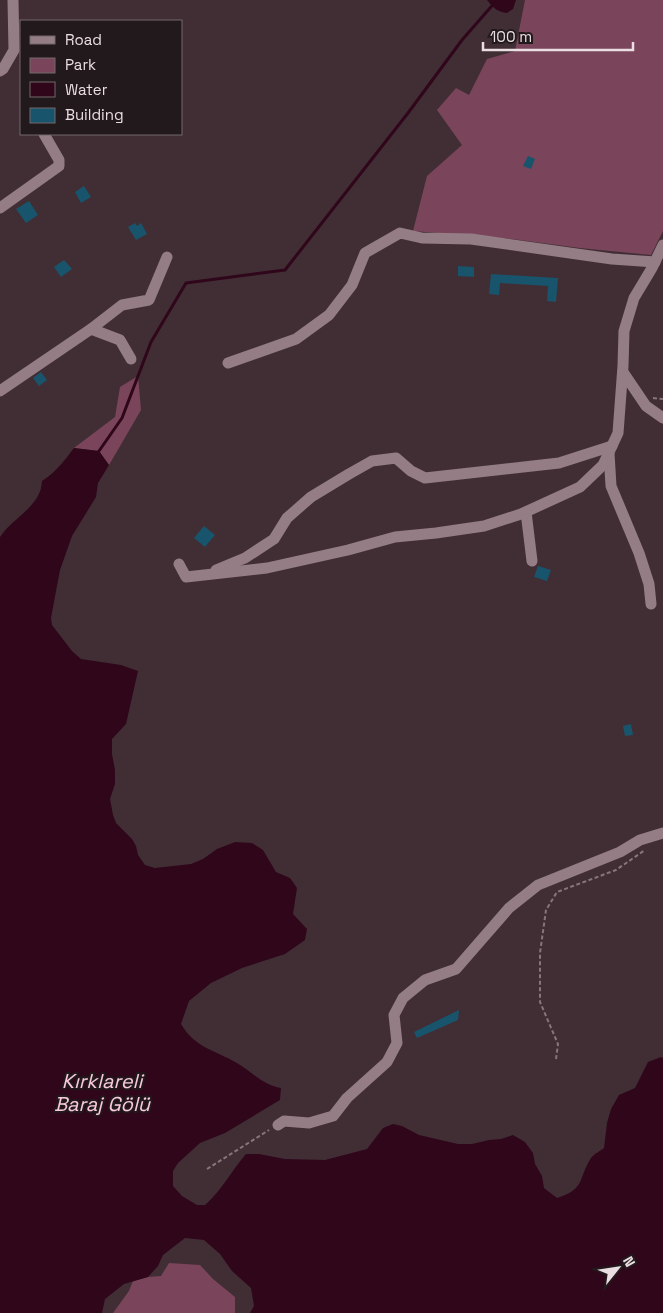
<svg xmlns="http://www.w3.org/2000/svg" width="663" height="1313" font-family="'Space Grotesk',sans-serif">
<rect width="100%" height="100%" fill="#412e35"/>
<g fill="#7a455b">
<polygon points="525,0 663,0 663,231 651,255 580,248 512,239 413,231 427,176 462,145 437,110 456,88 469,95 487,59 515,51"/>
<polygon points="138,376 141,410 109,465 99,451 74,448 115,417 120,387"/>
<polygon points="169,1263 200,1265 213,1279 235,1297 235,1313 113,1313 129,1291 133,1281 148,1277 161,1276"/>
</g>
<g fill="#2f061a">
<path d="M487,0H516L513,9L507,13C498,12 493,8 487,0Z"/>
<path d="M74,448L99,451L109,465L98,483L96,497L72,536L60,570L51,618L52,625L72,651L81,659L121,665L138,671L126,724L112,739V754L115,770V784L110,799L113,815L116,823L132,839L136,846L138,855L145,865L155,868L191,864L203,859L217,849L235,842L252,843L263,850L276,872L290,878L297,888L293,914L307,929L305,940L285,954L242,968L211,983L189,1001L181,1024C195,1048 215,1050 237,1063C252,1072 263,1085 281,1088L280,1100L225,1133L200,1143L178,1163L173,1171V1186L182,1196L197,1205H205C222,1190 232,1170 246,1154H259L285,1159L325,1160L367,1149L383,1128L393,1124L402,1126L419,1135L458,1144H472L489,1140L501,1139L513,1135L525,1142L533,1153L535,1164L542,1176L544,1188L557,1198C586,1189 578,1178 591,1158C594,1154 600,1151 604,1148L607,1123L611,1109L619,1095L635,1088L648,1062L661,1057L663,1058V1313H250L254,1306L251,1288L232,1271L220,1254L204,1240L185,1238L163,1255L158,1266L148,1277L124,1284L105,1299L102,1313H0V537C13,517 41,507 42,481C56,472 64,461 74,448Z"/>
</g>
<g fill="none" stroke-linecap="round" stroke-linejoin="round">
<polyline stroke="#2f061a" stroke-width="3" points="99,451 122,418 151,342 186,283 285,270 408,113 462,40 497,0"/>
</g>
<g fill="#18546b">
<polygon points="528,156 535,159 531,169 523,166"/>
<polygon points="84,186 91,197 81,203 75,192"/>
<polygon points="29,201 38,215 26,223 16,209"/>
<polygon points="135,223 137,226 141,223 147,234 136,240 128,227"/>
<polygon points="64,260 72,269 61,277 54,267"/>
<polygon points="458,266 474,267 474,277 458,276"/>
<polygon points="491,274 558,278 556,302 547,301 548,286 500,283 499,295 489,294"/>
<polygon points="41,372 47,380 39,386 33,378"/>
<polygon points="204,526 215,535 205,547 194,538"/>
<polygon points="538,566 551,570 547,581 534,577"/>
<polygon points="631,724 633,735 625,736 623,726"/>
<polygon points="459,1010 458,1020 417,1038 414,1032"/>
</g>
<g fill="none" stroke-linecap="round" stroke-linejoin="round">
<g stroke="#86767c" stroke-width="2" stroke-dasharray="4 2.5" stroke-linecap="butt">
<polyline points="653,398 663,399"/>
<polyline points="556,1059 558,1044 540,1002 540,953 546,910 557,892 616,870 645,850"/>
<polyline points="207,1169 269,1130"/>
</g>
<g stroke="#947d85" stroke-width="11">
<polyline points="0,71 3,69 14,50 13,0"/>
<polyline points="0,208 59,166 59,160 44,134"/>
<polyline points="91,329 120,340 131,359"/>
<polyline points="228,363 296,339 329,315 352,285 365,253 400,233 422,238 471,239 612,259 655,262"/>
<polyline points="623,372 646,406 663,418"/>
<polyline points="0,391 91,329 122,305 149,300 167,257"/>
<polyline points="609,453 611,486 639,553 649,584 651,604"/>
<polyline points="526,512 532,561"/>
<polyline points="179,564 186,577 267,568 348,550 395,537 436,533 484,526 521,514 580,487 603,465 618,433 623,366 624,331 634,298 652,268 663,245"/>
<polyline points="216,570 245,558 274,539 287,518 311,497 349,474 372,461 396,458 411,471 425,478 559,463 612,446"/>
<polyline points="278,1125 284,1121 309,1123 333,1116 347,1098 387,1062 397,1043 394,1015 403,998 425,980 456,969 509,908 538,885 620,852 640,840 663,833"/>
</g>
</g>
<g text-anchor="middle" stroke-width="4" stroke-linejoin="round" paint-order="stroke">
<g font-size="20" font-style="italic" fill="#facadc" stroke="#22191c">
<text x="102" y="1088">Kırklareli<tspan x="102" dy="23">Baraj Gölü</tspan></text>
</g>
</g>
<rect x="20" y="20" width="162" height="115" fill="#22191c" stroke="#72686b"/>
<rect x="30" y="36" width="25" height="8" fill="#947d85" stroke="#72686b"/>
<text x="65" y="45" font-size="15" fill="#ebdee2">Road</text>
<rect x="30" y="58" width="25" height="15" fill="#7a455b" stroke="#72686b"/>
<text x="65" y="70" font-size="15" fill="#ebdee2">Park</text>
<rect x="30" y="82" width="25" height="15" fill="#2f061a" stroke="#72686b"/>
<text x="65" y="95" font-size="15" fill="#ebdee2">Water</text>
<rect x="30" y="108" width="25" height="15" fill="#18546b" stroke="#72686b"/>
<text x="65" y="120" font-size="15" fill="#ebdee2">Building</text>
<g transform="translate(618 1268) rotate(60)" stroke="#22191c" stroke-width="4" paint-order="stroke">
<path d="M0-4L9 19L0 12L-9 19Z" fill="#ebdee2"/>
<text y="-8" font-size="14" font-weight="bold" text-anchor="middle" fill="#ebdee2">N</text>
</g>
<path d="M483 42v8h150v-8" fill="none" stroke="#ebdee2" stroke-width="2.5"/>
<text x="490" y="42" font-size="15" fill="#ebdee2" stroke="#22191c" stroke-width="4" paint-order="stroke">100 m</text>
</svg>
